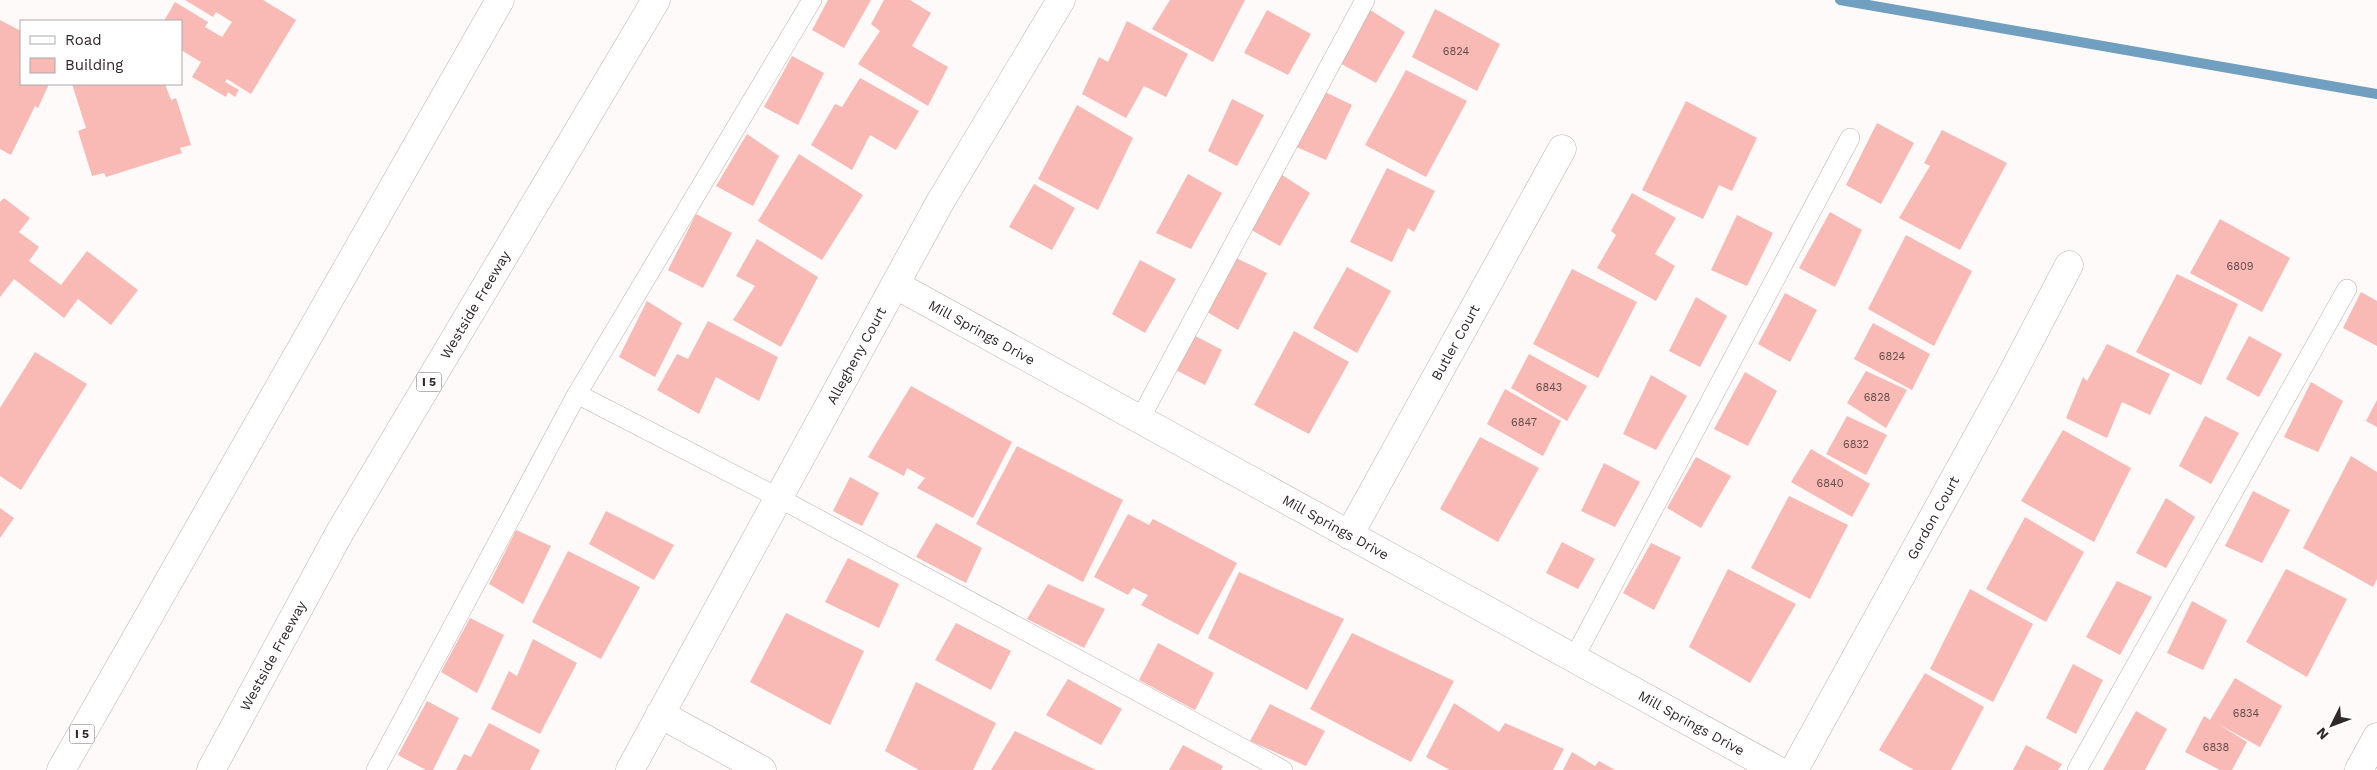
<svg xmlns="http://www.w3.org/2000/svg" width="2377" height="770" font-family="'Work Sans',sans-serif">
<rect width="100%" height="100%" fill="#fefafa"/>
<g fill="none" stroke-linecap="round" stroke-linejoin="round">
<polyline stroke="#719fbf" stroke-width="10" points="1840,0 2377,94"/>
</g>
<g fill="#f9b9b4">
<polygon points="185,0 263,0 296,20 251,94 227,79 225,82 239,90 235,97 228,92 226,97 192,77 201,62 181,50 181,21 164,21 175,2 208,22 205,27 222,37 232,22 216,12 213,17"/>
<polygon points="828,0 871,0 844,48 812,30"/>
<polygon points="884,0 910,0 931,13 912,46 948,67 928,106 858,64 880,31 871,24"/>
<polygon points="1170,0 1245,0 1213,62 1152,29"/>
<polygon points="1367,8 1405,32 1376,83 1336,61"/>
<polygon points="1435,9 1500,44 1477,91 1412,57"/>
<polygon points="1267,10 1311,34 1288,75 1244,53"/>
<polygon points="0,20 21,31 21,84 49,84 38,108 35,106 11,155 0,149"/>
<polygon points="1127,21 1188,54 1166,97 1144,86 1126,118 1082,94 1099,57 1108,62"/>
<polygon points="792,56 824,73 798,125 764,107"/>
<polygon points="1406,70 1467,101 1426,177 1365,145"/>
<polygon points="860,78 919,111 896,150 870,135 852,170 811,145 835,104 842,107"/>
<polygon points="72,84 165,84 171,100 176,98 191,145 180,148 182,153 106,177 104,173 92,176 78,131 86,128"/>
<polygon points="1321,90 1352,105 1326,160 1292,145"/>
<polygon points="1232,99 1264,115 1237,166 1208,151"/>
<polygon points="1686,101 1757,138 1732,191 1719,185 1703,219 1642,190"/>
<polygon points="1077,105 1133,138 1098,210 1038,179"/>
<polygon points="1877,123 1914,143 1881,204 1846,185"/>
<polygon points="1942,130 2007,163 1960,250 1899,218 1930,166 1924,163"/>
<polygon points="747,134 779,156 753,206 716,186"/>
<polygon points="799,154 863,195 822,260 758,221"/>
<polygon points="1387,168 1435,191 1414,232 1408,228 1392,262 1350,242"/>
<polygon points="1276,171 1310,193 1280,246 1246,227"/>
<polygon points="1188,174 1222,193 1191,249 1156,233"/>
<polygon points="1034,184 1075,208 1052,250 1009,227"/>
<polygon points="1632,193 1676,218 1655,254 1675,266 1656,301 1597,268 1616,235 1611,231"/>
<polygon points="4,198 30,218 19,232 39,247 29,261 61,285 87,251 138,290 111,325 78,299 64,318 14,279 0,297 0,202"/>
<polygon points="1830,212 1862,230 1835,287 1799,268"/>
<polygon points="696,214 732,233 703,288 668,270"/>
<polygon points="1737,215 1773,233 1747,286 1711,270"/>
<polygon points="2220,219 2290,258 2262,312 2190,273"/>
<polygon points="1906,235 1972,271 1934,346 1868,309"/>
<polygon points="757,239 818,277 781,347 733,320 755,286 736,276"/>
<polygon points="1230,255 1267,273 1238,330 1202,309"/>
<polygon points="1140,260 1176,279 1145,333 1112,314"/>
<polygon points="1347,267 1391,291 1357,353 1313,328"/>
<polygon points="1572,269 1637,302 1598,378 1533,344"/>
<polygon points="2177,274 2238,304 2201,385 2136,352"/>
<polygon points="2361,292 2377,301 2377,346 2343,328"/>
<polygon points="1785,293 1817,310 1790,362 1758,344"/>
<polygon points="1696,297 1727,316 1700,367 1669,351"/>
<polygon points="647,301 682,323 655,377 619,357"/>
<polygon points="708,321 778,357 759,401 716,377 699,414 657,390 677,354 688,359"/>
<polygon points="1873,323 1930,354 1912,390 1854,359"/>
<polygon points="1294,331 1349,362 1309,434 1254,405"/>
<polygon points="1188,332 1222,350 1205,385 1170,367"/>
<polygon points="2249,336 2282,354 2259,397 2226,379"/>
<polygon points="2107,344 2170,374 2150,415 2122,402 2107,438 2066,418 2083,377 2087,381"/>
<polygon points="35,352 87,384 21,490 0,476 0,408"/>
<polygon points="1529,354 1587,386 1567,421 1511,388"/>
<polygon points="1866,371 1907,390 1886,428 1847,403"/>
<polygon points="1745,372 1777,391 1748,446 1714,429"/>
<polygon points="1651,375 1687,396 1656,450 1623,434"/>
<polygon points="2311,382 2343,401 2318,452 2284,437"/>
<polygon points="911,386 1012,442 973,518 917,488 925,478 907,468 904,476 868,457"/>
<polygon points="1505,389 1561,421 1543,456 1487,424"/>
<polygon points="2377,400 2377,427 2366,421"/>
<polygon points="1847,416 1887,435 1866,475 1826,454"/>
<polygon points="2205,416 2239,433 2211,484 2179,466"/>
<polygon points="2063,430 2131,468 2094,542 2021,501"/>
<polygon points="1480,437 1539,468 1498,542 1440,509"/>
<polygon points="1017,446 1123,500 1083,582 976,524"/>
<polygon points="1811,449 1870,484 1852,517 1791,482"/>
<polygon points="2351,456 2377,472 2377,579 2373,587 2303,548"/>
<polygon points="1696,457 1731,476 1701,528 1667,508"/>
<polygon points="1604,463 1640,482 1615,527 1581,511"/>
<polygon points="850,477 879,493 862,526 833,511"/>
<polygon points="2253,491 2290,510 2262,563 2225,546"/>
<polygon points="1789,496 1848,525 1810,599 1751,568"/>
<polygon points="2166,498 2195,517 2166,568 2136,553"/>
<polygon points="0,508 14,518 0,538"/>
<polygon points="606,511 674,545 654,580 589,544"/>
<polygon points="1128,514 1149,525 1153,519 1237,563 1198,635 1141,605 1148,595 1133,588 1128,595 1094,577"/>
<polygon points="2025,517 2084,552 2046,622 1986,589"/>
<polygon points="936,523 982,548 966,583 916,557"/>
<polygon points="516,530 551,546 523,604 489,584"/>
<polygon points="1562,542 1595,559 1578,589 1546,573"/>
<polygon points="1651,543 1681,557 1654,610 1623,593"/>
<polygon points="568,551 640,587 601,659 532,622"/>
<polygon points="848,558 899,584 879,628 825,602"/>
<polygon points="1728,569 1796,604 1750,683 1689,647"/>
<polygon points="2286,569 2347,599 2307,677 2246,642"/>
<polygon points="1239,572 1344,619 1307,690 1208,638"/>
<polygon points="2117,581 2152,597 2120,655 2086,637"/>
<polygon points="1048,584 1105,609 1084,648 1027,619"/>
<polygon points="1970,589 2033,624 1993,702 1930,669"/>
<polygon points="2192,601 2227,620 2203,670 2167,653"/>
<polygon points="786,613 864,651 830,725 750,682"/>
<polygon points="470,618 504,635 477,693 441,672"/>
<polygon points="956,623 1011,651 991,690 935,660"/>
<polygon points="1352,633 1454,681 1411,762 1310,709"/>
<polygon points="533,639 577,663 540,734 491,709 509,671 517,676"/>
<polygon points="1158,643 1214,673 1195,710 1139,680"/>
<polygon points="2073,664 2103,680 2076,734 2046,718"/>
<polygon points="1925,673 1984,707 1951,770 1914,770 1879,750"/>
<polygon points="2235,678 2282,706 2260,747 2218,724 2247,742 2232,770 2220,770 2185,752 2204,716 2210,720"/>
<polygon points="1068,679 1122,709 1101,745 1046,715"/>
<polygon points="916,682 996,723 973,770 919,770 885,751"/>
<polygon points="427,701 459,718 433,770 426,770 398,755"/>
<polygon points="1454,703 1499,732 1505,723 1564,749 1553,770 1450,770 1426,757"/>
<polygon points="1270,704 1325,731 1306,766 1250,741"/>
<polygon points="2136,711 2167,729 2145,770 2103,770"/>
<polygon points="489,723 540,750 530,770 456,770 464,754 471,757"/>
<polygon points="1015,731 1096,770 991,770"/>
<polygon points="1183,745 1223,766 1221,770 1169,770"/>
<polygon points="2026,745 2062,764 2058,770 2013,770"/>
<polygon points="1572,752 1595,766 1599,761 1615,770 1563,770"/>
</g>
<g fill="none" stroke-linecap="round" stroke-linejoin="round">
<g stroke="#c1aeac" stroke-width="20">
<g id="lane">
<polyline points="577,394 779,498 1283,770"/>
<polyline points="1140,419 1365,0"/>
<polyline points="1574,658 1850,138"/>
<polyline points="376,770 577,394 812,0"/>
<polyline points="2077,770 2347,289"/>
</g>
</g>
<g stroke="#c1aeac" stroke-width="29">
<g id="street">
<path id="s1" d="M896,285L1777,770"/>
<path id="s2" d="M1349,535L1562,149"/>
<polyline points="660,714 762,770"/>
<path id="s3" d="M630,770L939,204L1061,0"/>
<path id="s4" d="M1794,770L2011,376L2069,265"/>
<polyline points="2359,770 2377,737"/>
</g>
</g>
<g stroke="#c1aeac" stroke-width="29">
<g id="highway">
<polyline points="61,770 500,0"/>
<path id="s5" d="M211,770L340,532L656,0"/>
</g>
</g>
<use href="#lane" stroke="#fff" stroke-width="19"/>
<use href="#street" stroke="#fff" stroke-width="28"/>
<use href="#highway" stroke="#fff" stroke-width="28"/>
</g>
<g text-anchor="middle" stroke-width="4" stroke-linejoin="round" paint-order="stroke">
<g font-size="11" fill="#634d4c">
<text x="1456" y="55">6824</text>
<text x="2240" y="270">6809</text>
<text x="1892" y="360">6824</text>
<text x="1549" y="391">6843</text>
<text x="1877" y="401">6828</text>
<text x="1524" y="426">6847</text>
<text x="1856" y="448">6832</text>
<text x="1830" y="487">6840</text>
<text x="2246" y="717">6834</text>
<text x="2216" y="751">6838</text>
</g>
<g fill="#fff" stroke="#6f6969" stroke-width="1">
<rect x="416.5" y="372.5" width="25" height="19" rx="4"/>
<rect x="69.5" y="724.5" width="25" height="19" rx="4"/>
</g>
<g font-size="12" font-weight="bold" fill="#312929">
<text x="429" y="386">I 5</text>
<text x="82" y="738">I 5</text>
</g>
<g font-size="14" fill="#312929" stroke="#fff">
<text dy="5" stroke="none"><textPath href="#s5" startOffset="535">Westside Freeway</textPath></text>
<text dy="5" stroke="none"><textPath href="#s1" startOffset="98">Mill Springs Drive</textPath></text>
<text dy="5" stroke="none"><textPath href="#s2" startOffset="220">Butler Court</textPath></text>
<text dy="5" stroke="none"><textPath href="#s3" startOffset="472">Allegheny Court</textPath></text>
<text dy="5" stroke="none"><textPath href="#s4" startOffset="288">Gordon Court</textPath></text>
<text dy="5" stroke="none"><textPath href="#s1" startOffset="502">Mill Springs Drive</textPath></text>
<text dy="5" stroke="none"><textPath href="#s5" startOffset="130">Westside Freeway</textPath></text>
<text dy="5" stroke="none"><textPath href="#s1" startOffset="908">Mill Springs Drive</textPath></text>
</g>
</g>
<rect x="20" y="20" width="162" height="65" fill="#ffffff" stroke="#ada9a9"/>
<rect x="30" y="36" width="25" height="8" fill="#ffffff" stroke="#ada9a9"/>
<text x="65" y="45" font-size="15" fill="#312929">Road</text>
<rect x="30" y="58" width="25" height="15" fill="#f9b9b4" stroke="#ada9a9"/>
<text x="65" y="70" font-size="15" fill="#312929">Building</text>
<g transform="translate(2332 725) rotate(228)" stroke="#ffffff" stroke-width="4" paint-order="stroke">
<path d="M0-4L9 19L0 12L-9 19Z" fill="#312929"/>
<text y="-8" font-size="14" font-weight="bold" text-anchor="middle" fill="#312929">N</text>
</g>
</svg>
